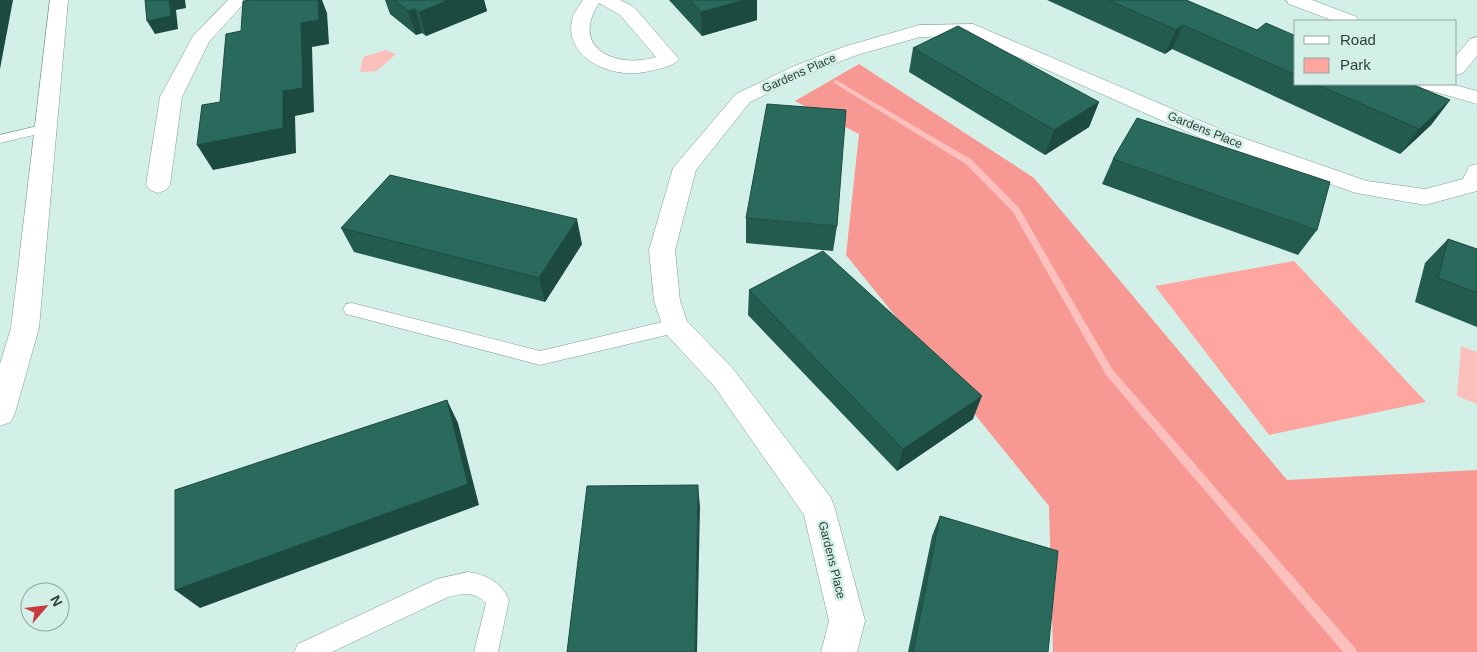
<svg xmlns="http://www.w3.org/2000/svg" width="1477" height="652" font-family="Helvetica,sans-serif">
<rect width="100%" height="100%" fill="#d2f0e8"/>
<polygon fill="#fea59f" points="1294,261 1426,402 1269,435 1155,286"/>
<polygon fill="#f79893" points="859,64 1034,178 1287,480 1477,470 1477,652 1053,652 1049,506 846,255 859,134 795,101"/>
<g fill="#fcc0bc">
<polygon points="386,50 396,54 377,71 360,72 363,57"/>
<polygon points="1461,346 1477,352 1477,404 1457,396"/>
</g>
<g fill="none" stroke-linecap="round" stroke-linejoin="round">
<polygon fill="#fcc0bc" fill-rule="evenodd" points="836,80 972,160 1019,208 1112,369 1355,648 1357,652 1343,652 1106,375 1013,212 966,164 834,83 833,82"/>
<g stroke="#7f9c94" stroke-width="1">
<g id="lane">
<polygon points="46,124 51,125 53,128 51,131 0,143 0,135"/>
<polygon points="352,303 540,351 675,319 681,321 684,326 681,331 675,333 540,365 346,314 343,309 346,304"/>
<path d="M468,572C486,574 502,583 509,600L498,652H474L486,603C474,591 463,593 448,597L332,652H294L298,644L437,579Z"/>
</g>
</g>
<g stroke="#7f9c94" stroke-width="1">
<g id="street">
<polygon points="50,0 68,0 39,328 15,413 11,422 0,426 0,364 11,328"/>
<polygon points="228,0 247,0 209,42 182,97 170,185 166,190 158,193 150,190 146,185 160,97 193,36"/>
<path d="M583,0H620L634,7L679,59C675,65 666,67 659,69C649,71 639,74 629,73C600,73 565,53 572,20C573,13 579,6 583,0ZM599,3L620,15L656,57C617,69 569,49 599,3Z"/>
<polygon points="1286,0 1312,0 1357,17 1359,21 1334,21 1289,4"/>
<polygon points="973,24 1229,133 1367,181 1425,189 1463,179 1469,166 1477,164 1477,191 1425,205 1356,193 1213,143 970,36 920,37 857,55 806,75 750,102 696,170 675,250 680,301 687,321 734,370 831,498 835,509 865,621 857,652 821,652 829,621 804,515 714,386 665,333 654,301 649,250 673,168 736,94 792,67 843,47 919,25"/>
<polygon points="1477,37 1477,56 1463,73 1456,75 1456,56 1470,39"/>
<polygon points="1419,84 1451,84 1477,91 1477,104 1422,88"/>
</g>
</g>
<use href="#lane" fill="#fff" fill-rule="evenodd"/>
<use href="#street" fill="#fff" fill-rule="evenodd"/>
</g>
<g fill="#245b4f">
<polygon points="385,0 484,0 487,11 426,36 422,33 416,35 390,14"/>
<polygon points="669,0 757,0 757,20 702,36"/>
<polygon points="1047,0 1186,0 1257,30 1296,36 1296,84 1411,84 1450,100 1431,125 1400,154 1172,49 1165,54"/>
<polygon points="913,48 1099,102 1089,127 1045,155 909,72"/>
<polygon points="1113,159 1317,230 1298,255 1102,184"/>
<polygon points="746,218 837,226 833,251 746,243"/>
<polygon points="341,228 582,244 545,302 354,252"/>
<polygon points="1448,239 1477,249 1477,327 1415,302 1425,263"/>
<polygon points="749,290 973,419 897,471 748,315"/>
<polygon points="940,516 1048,652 908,652 932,536"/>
</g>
<g fill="#1d4a40">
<polygon points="0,0 13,0 0,69"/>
<polygon points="169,0 185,0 186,8 176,10 178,29 155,34 147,21"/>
<polygon points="318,0 322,0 327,13 329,44 312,47 314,112 295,116 296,153 213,170 197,145 283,91 301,23"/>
<polygon points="449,0 484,0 487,11 426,36 419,12"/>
<polygon points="745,0 757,0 757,20 702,36 701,12"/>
<polygon points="415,9 422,33 416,35 408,11"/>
<polygon points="1183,25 1172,49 1165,54 1176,30"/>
<polygon points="1450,100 1431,125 1400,154 1419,129"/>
<polygon points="1099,102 1089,127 1045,155 1054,130"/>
<polygon points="577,219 582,244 545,302 539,278"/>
<polygon points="982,396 973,419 897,471 903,449"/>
<polygon points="447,400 458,423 479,505 200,608 175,590"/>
<polygon points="698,485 700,507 697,652 695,652"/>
</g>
<g fill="#2a6a5c" stroke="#1d4a40">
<polygon points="145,0 169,0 171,16 147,21"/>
<polygon points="251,0 318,0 319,20 301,23 303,88 283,91 283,128 197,145 202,105 220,102 226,34 241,31 243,1"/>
<polygon points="394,0 449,0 419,12 415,9 408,11"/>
<polygon points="690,0 745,0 701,12"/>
<polygon points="1108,0 1186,0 1257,30 1266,23 1296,36 1296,75 1183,25 1176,30"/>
<polygon points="958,26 1099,102 1054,130 913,48"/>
<polygon points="1316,84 1411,84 1450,100 1419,129"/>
<polygon points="767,104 846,110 837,226 746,218"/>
<polygon points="1137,118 1330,182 1317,230 1113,159"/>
<polygon points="390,175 577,219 539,278 341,228"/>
<polygon points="1448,239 1477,249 1477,293 1438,278"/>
<polygon points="823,251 982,396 903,449 749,290"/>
<polygon points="447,400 468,484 175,590 175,490"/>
<polygon points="698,485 695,652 567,652 587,486"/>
<polygon points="940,516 1058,551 1048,652 913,652"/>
</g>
<g text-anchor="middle" stroke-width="5" stroke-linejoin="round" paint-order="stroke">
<g font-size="12" fill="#313d3a" stroke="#d2f0e8">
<text transform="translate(799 73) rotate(-24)" y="4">Gardens Place</text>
<text transform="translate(1205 130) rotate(22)" y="4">Gardens Place</text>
<text transform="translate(832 560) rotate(76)" y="4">Gardens Place</text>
</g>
</g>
<rect x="1294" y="20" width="162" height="65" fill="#d2f0e8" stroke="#92a8a2"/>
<rect x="1304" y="36" width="25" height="8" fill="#ffffff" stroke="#92a8a2"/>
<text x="1340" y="45" font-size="15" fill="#313d3a">Road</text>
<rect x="1304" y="58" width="25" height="15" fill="#fea59f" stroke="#92a8a2"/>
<text x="1340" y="70" font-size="15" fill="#313d3a">Park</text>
<g transform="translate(45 607) rotate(62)"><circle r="24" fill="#d2f0e8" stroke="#92a8a2"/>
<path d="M0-4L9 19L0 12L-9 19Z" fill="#c9393e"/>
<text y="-8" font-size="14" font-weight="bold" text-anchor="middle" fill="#313d3a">N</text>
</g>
</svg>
